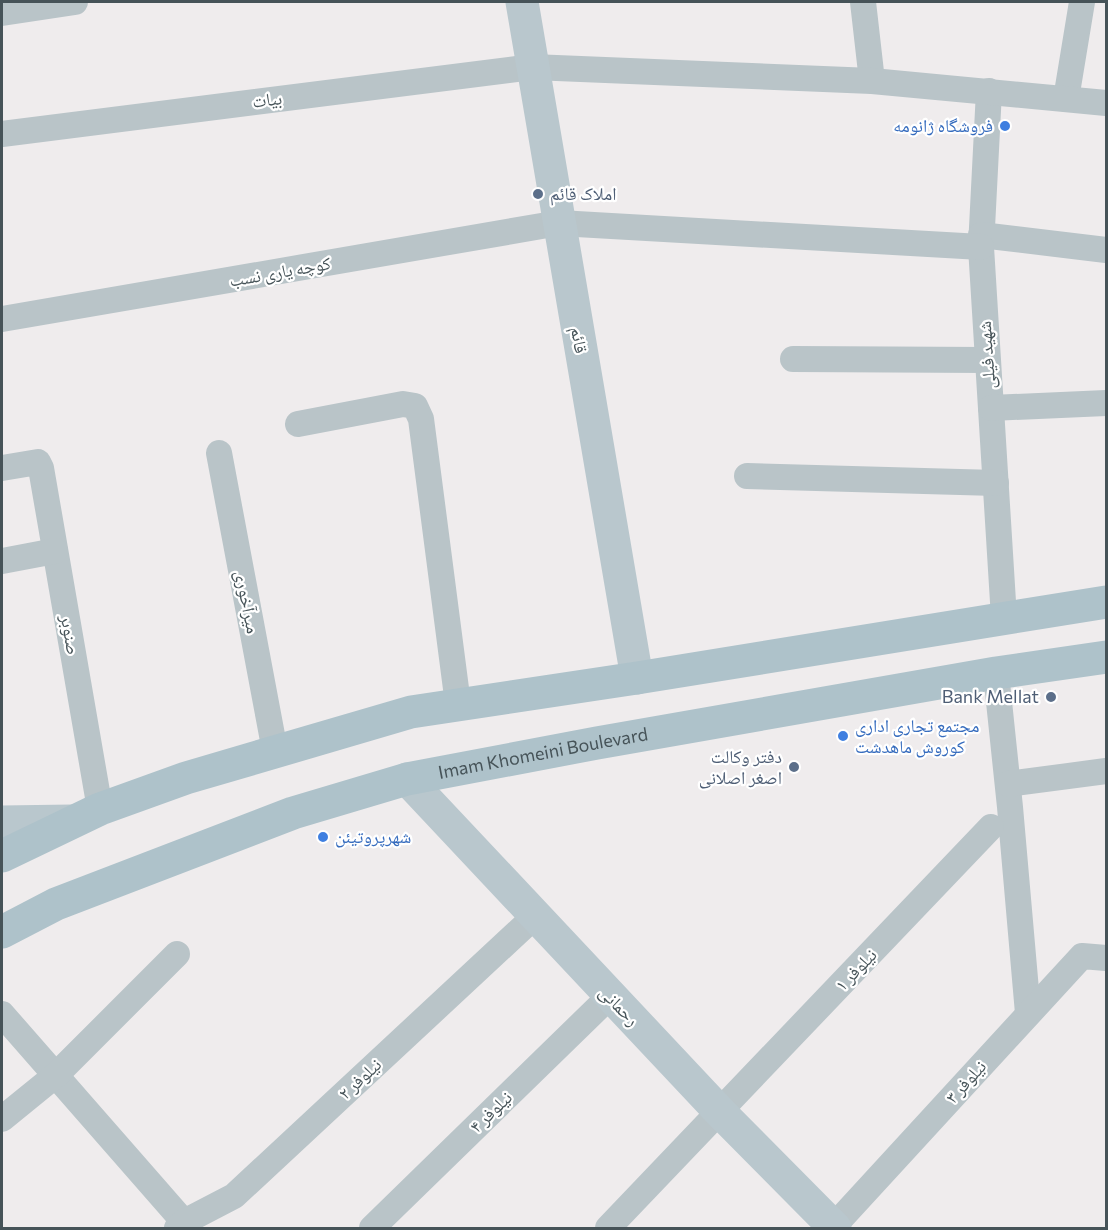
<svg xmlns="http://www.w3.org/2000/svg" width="1108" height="1230" font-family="Commissioner,'Noto Naskh Arabic',sans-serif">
<rect width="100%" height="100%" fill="#efeced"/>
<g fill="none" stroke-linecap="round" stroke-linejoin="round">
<g stroke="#b9c4c8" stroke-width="26">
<polyline points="863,2 872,81"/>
<polyline points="2,13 75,2"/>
<polyline points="989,91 981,247 1004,618"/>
<polyline points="1066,99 1082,2"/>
<polyline points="2,134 532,67 872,81 1106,103"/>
<polyline points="981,235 1106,250"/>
<polyline points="2,319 559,223 981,247"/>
<polyline points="793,359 987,360"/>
<polyline points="991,408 1106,403"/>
<polyline points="298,424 403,404 415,406 421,419 458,704"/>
<polyline points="219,453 275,751"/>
<polyline points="2,468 38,462 41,468 100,809"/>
<polyline points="747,476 996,483"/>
<polyline points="2,561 55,551"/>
<polyline points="996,673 1010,807 1028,1013"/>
<polyline points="1008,784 1106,771"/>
<polyline points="2,1014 184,1222"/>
<polyline points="2,1119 56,1075 177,954"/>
<polyline points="833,1227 1082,956 1106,958"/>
<polyline points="177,1228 184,1222 234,1196 534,917"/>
<polyline points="372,1228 610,996"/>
<polyline points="608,1228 991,827"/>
</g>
<g stroke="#b9c7cd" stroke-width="33">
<polyline points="522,2 637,678"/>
<polyline points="407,779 720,1112 835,1228"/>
<polyline points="2,822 72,821"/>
</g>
<g stroke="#aec2ca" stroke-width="33">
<polyline points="2,856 100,809 186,778 411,712 637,678 1106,602"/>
<path id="s1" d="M2,932L56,904L293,813L407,779L597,743L996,673L1106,657"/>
</g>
</g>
<g fill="#3f7fe0" stroke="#fff" stroke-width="2">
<circle cx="1005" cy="126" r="6"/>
<circle cx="843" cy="736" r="6"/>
<circle cx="323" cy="837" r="6"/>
</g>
<g fill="#5c6f8a" stroke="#fff" stroke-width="2">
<circle cx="538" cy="194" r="6"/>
<circle cx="1051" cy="697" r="6"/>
<circle cx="794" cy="767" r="6"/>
</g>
<g text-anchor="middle" stroke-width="4.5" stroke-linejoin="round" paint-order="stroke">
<g font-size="18" fill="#465358" stroke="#fff">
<text transform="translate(267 100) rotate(-7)" y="6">بیات</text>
<text transform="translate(280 272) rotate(-10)" y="6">کوچه یاری نسب</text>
<text transform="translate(579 340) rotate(80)" y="6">قائم</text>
<text transform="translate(987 355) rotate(-94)" y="6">شهید فیلی</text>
<text transform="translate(247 602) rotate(79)" y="6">میرآخوری</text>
<text transform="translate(70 635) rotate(80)" y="6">صنوبر</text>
<text dy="6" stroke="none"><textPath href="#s1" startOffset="572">Imam Khomeini Boulevard</textPath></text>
<text transform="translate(856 970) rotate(-46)" y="6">نیلوفر ۱</text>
<text transform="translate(619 1006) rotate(46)" y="6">رحمانی</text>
<text transform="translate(360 1079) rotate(-43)" y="6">نیلوفر ۲</text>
<text transform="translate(966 1082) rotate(-48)" y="6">نیلوفر ۳</text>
<text transform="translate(491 1112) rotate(-44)" y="6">نیلوفر ۴</text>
</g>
<g font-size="18" fill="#366cbe" stroke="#fff" text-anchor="start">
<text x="993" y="132" text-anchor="end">فروشگاه ژانومه</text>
<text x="855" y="732">مجتمع تجاری اداری<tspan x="855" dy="21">کوروش ماهدشت</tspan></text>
<text x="335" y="843">شهرپروتیئن</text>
</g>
<g font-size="18" fill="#4e5e75" stroke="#fff" text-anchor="end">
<text x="550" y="200" text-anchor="start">املاک قائم</text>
<text x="1039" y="703">Bank Mellat</text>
<text x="782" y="763">دفتر وکالت<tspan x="782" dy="21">اصغر اصلانی</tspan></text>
</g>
</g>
<rect width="1108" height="1230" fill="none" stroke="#465358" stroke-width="6"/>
</svg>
